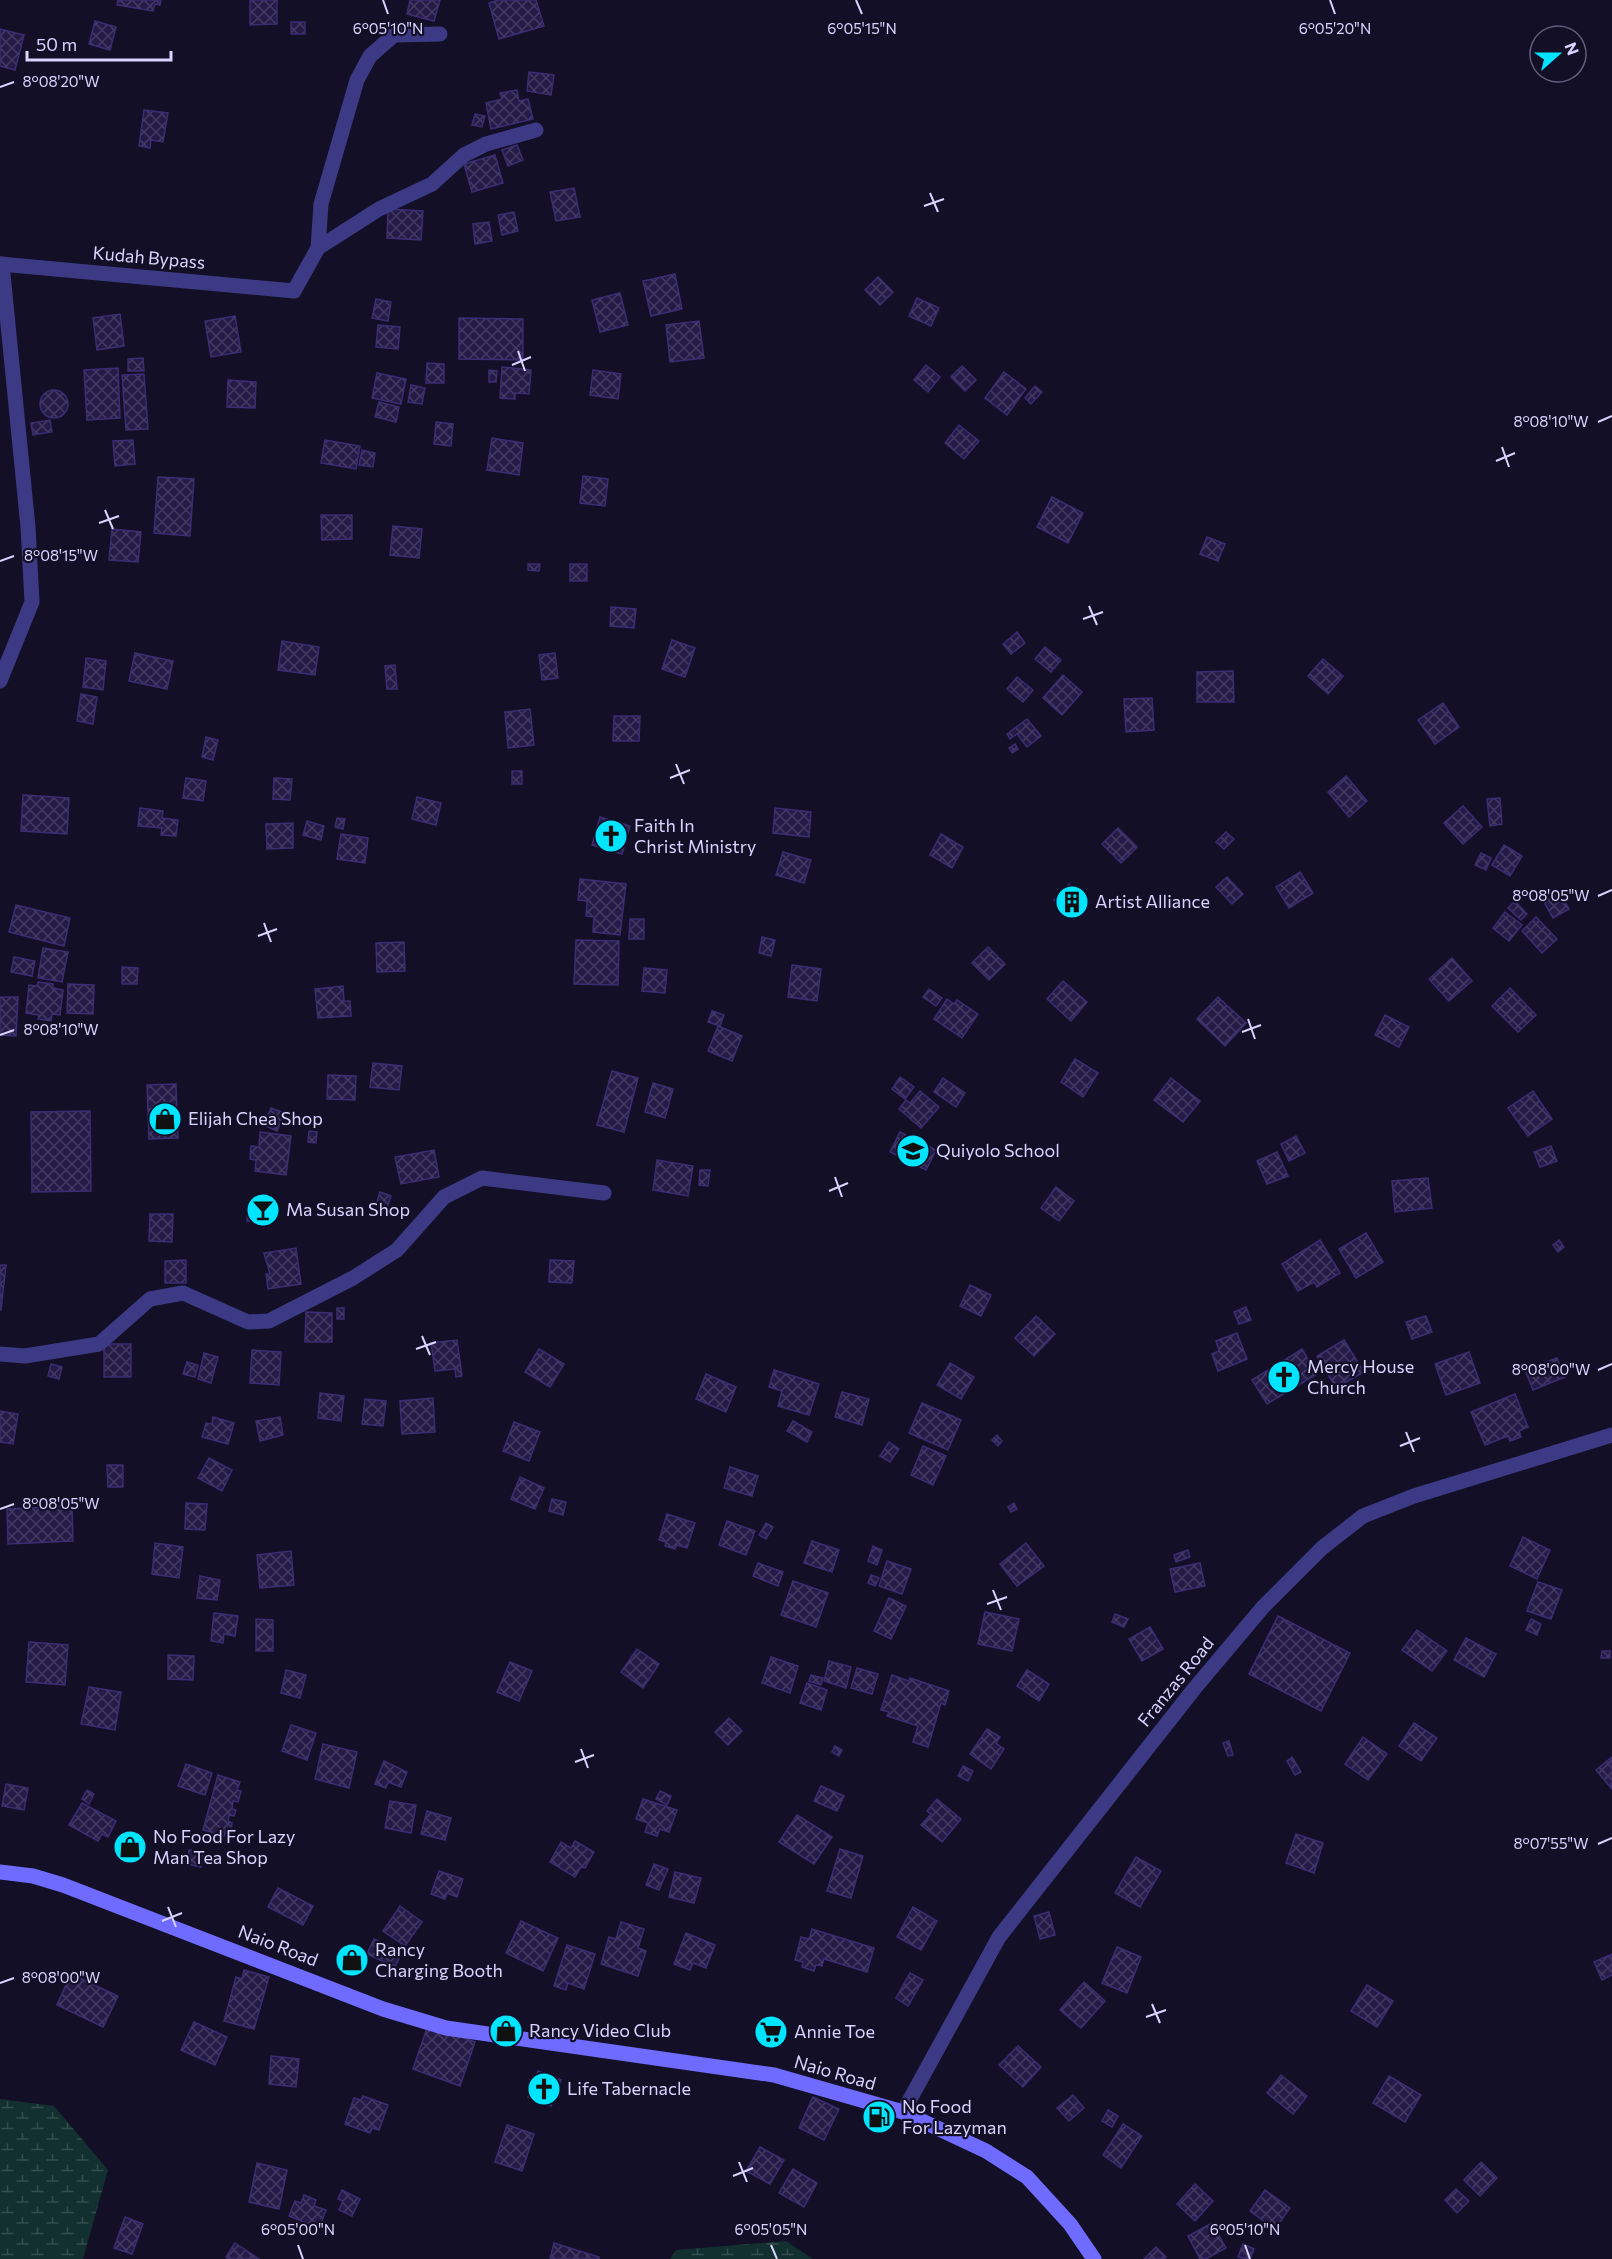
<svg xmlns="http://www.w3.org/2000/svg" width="1612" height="2259" font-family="Commissioner,sans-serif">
<defs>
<pattern id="wetland-marsh" width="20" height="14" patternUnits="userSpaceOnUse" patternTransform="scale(1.5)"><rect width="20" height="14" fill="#12302f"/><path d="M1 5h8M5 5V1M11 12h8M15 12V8" fill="none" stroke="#344d4e"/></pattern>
<pattern id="building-cross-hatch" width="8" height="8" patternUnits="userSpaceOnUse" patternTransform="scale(1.5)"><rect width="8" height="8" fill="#241b47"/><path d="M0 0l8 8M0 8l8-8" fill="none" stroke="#433b63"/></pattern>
</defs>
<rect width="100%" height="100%" fill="#130f26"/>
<g fill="url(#wetland-marsh)">
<polygon points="0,2099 54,2106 108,2170 83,2259 0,2259"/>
<polygon points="786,2241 813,2259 670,2259 676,2250"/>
</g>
<g fill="url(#building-cross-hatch)" stroke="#3b2d73" stroke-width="1.5">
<polygon points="118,0 161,0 160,5 155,4 153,11 117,5"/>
<polygon points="250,0 277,0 277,24 250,25"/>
<polygon points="410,0 440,0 434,21 407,14"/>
<polygon points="498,0 536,0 544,26 499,39 489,3"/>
<polygon points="95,21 116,27 110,50 89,44"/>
<rect x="291" y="22" width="14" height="12"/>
<polygon points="0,29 24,35 15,70 0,66"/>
<polygon points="529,72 554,75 551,95 527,91"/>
<polygon points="517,90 519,101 528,99 533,119 491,129 486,103 502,99 500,93"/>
<polygon points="144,110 168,113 163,142 151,140 150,148 139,146"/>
<polygon points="475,114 485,116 482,127 472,125"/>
<polygon points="517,145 523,160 508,166 502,150"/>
<polygon points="495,155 503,183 472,192 464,164"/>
<polygon points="574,188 580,217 556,221 550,192"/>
<polygon points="388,209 423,211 421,240 387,238"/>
<polygon points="514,212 518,231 502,235 498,215"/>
<polygon points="489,222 492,241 475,244 473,224"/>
<polygon points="675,274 682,309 651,316 643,281"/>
<polygon points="878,277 893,292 880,305 865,290"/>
<polygon points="620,293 628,325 600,332 592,300"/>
<polygon points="917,298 939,308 931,326 909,316"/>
<polygon points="376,299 391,302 388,321 372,318"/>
<polygon points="120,314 124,346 97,350 93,318"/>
<polygon points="235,316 241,352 211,357 205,321"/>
<polygon points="459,318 523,319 523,360 459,359"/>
<polygon points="699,321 704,358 670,362 666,325"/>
<polygon points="378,325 400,327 398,349 376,347"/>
<polygon points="143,358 144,371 128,371 128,359"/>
<polygon points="427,363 444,364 444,383 426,383"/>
<polygon points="926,365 940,377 928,392 914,380"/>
<polygon points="962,366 976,380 965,391 951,377"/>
<polygon points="502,367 531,370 529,394 515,393 515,399 500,398"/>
<polygon points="118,368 120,418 87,420 84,370"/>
<polygon points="489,370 497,371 496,382 489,382"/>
<polygon points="593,370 621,374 618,399 590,395"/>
<polygon points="1004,372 1026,389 1007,415 985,398"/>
<polygon points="377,373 406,379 401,404 372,398"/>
<polygon points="144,374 148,429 126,430 122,375"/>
<polygon points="228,380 256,382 255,408 227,407"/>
<polygon points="411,385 425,388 422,404 408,402"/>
<polygon points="1035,386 1042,392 1031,404 1025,398"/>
<circle cx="54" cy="404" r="14"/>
<polygon points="379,402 399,407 396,422 375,417"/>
<polygon points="50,420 52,432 33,435 31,423"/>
<polygon points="436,422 453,424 451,446 434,444"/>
<polygon points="959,425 979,441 964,459 945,443"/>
<polygon points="492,438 523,443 519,475 487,470"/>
<polygon points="133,440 135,464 115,466 113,441"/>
<polygon points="325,440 360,446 356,469 321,463"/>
<polygon points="362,450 375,453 373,467 359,465"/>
<polygon points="583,476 608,479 605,506 580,503"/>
<polygon points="158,477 194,479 190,536 154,533"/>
<polygon points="1052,497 1083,513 1068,543 1037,527"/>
<polygon points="321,515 352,515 352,539 322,540"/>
<polygon points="393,526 422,529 419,558 390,555"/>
<polygon points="112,529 141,532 138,562 109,560"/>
<polygon points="1207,537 1225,544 1218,561 1200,554"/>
<polygon points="528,564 540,564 539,571 528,570"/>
<rect x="570" y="564" width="17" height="17"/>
<polygon points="611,607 636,609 634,628 610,626"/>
<polygon points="1017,632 1025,643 1011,654 1003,644"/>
<polygon points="672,640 695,648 685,677 662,669"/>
<polygon points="282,641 319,647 315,675 278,670"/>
<polygon points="1045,647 1061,660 1051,672 1035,659"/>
<polygon points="135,653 173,661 167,689 129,681"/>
<polygon points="555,653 558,678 542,680 539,655"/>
<polygon points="86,658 106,661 103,690 83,687"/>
<polygon points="1323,659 1343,676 1328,694 1308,676"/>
<polygon points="395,665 397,689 387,689 385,666"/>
<polygon points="1233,671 1234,702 1197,702 1197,672"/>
<polygon points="1063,675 1082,692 1062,715 1043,698"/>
<polygon points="1017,677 1033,690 1023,702 1007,689"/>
<polygon points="81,694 97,697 93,724 77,721"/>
<polygon points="1152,698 1154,730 1126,732 1124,699"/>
<polygon points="1443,703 1459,727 1435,744 1418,720"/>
<polygon points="530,709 534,745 508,748 505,712"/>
<polygon points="614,716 640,716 639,741 613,741"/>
<polygon points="1027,719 1041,736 1027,747 1017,734 1010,739 1007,734"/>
<polygon points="206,737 218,740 213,760 202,757"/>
<polygon points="1015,744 1018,749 1012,753 1009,748"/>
<rect x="512" y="771" width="10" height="13"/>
<polygon points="1346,776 1367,801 1349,817 1328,792"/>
<polygon points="186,778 206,781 203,801 183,798"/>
<polygon points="274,778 292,779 290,800 273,799"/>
<polygon points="23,795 69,798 67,834 21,831"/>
<polygon points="417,797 441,803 436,825 412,819"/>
<polygon points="1500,798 1502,824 1490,826 1487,799"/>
<polygon points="1463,806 1482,827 1463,844 1444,823"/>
<polygon points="140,808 163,811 162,818 178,820 176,836 161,835 162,828 138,826"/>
<polygon points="775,808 811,812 809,837 773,833"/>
<polygon points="600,817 630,826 622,854 592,845"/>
<polygon points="337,818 345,819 343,829 335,827"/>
<polygon points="307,821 324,826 321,840 303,835"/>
<polygon points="293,823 293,848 267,849 266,824"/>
<polygon points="1118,828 1137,847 1121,863 1102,844"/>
<polygon points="1226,832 1234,839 1224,849 1216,842"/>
<polygon points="341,834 368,838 365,863 337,859"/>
<polygon points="941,834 963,847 952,868 930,855"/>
<polygon points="1504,845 1522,856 1510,876 1492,865"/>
<polygon points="783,852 811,860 804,883 776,875"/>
<polygon points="1481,853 1491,858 1486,870 1475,865"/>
<polygon points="1300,872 1313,893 1289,908 1276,887"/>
<polygon points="1227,877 1243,894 1232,904 1216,887"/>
<polygon points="580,879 626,884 620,935 593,932 594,917 586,916 587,901 578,900"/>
<polygon points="1069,884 1089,903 1074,919 1054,900"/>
<polygon points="1560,893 1569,909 1553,918 1544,902"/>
<polygon points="1515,901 1527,914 1521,920 1508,908"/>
<polygon points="16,905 70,918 64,946 9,932"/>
<polygon points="1505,912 1522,925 1509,941 1493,928"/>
<polygon points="1536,917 1557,939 1542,953 1522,931"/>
<polygon points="630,919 644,919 644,939 629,939"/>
<polygon points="762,937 775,940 771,956 759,953"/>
<polygon points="576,940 619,941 618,985 574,984"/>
<polygon points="404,942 405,971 377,972 376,943"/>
<polygon points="988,947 1005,964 989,980 972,963"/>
<polygon points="43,948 68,952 62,982 38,978"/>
<polygon points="14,957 35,961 32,976 11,972"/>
<polygon points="1452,958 1472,981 1449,1001 1429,979"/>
<polygon points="792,965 821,969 817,1001 788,997"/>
<polygon points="122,967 138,968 137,984 122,984"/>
<polygon points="644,968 667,970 665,993 642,991"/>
<polygon points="1063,981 1087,1002 1071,1021 1047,999"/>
<polygon points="38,982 53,984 53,988 63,990 60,1015 52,1014 51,1021 38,1019 39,1015 26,1013 29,985 37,986"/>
<polygon points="68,984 94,985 93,1014 67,1013"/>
<polygon points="343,986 344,1001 350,1001 351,1016 318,1018 315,989"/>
<polygon points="1510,988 1536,1015 1518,1032 1492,1006"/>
<polygon points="929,989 942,998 936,1006 923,997"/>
<polygon points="0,997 18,997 16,1036 0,1035"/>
<polygon points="1218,997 1246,1023 1225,1046 1197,1019"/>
<polygon points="947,999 954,1004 957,1000 978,1014 962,1038 934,1019"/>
<polygon points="712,1011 724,1015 720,1026 708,1022"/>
<polygon points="1385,1015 1409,1027 1399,1047 1375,1035"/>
<polygon points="718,1026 742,1036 732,1061 708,1051"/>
<polygon points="1075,1059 1098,1073 1083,1097 1061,1082"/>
<polygon points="373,1063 402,1066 399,1090 370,1087"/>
<polygon points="612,1071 638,1078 624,1132 597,1125"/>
<polygon points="328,1075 356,1076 355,1100 327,1099"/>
<polygon points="900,1077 914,1087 905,1099 892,1089"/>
<polygon points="943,1078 965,1093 956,1107 934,1092"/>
<polygon points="1171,1078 1200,1101 1183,1122 1154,1100"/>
<polygon points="653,1083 673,1089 665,1118 645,1112"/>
<polygon points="176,1084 178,1138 149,1139 147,1085"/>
<polygon points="920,1091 939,1107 921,1128 899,1109 906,1100 910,1103"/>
<polygon points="1533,1091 1552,1119 1528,1136 1508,1108"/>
<polygon points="271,1108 284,1113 277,1131 264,1125"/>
<polygon points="90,1111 91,1191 32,1192 31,1112"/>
<polygon points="309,1131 317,1132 316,1143 308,1142"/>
<polygon points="260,1132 291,1136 286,1175 255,1171 256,1160 250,1159 251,1146 259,1147"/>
<polygon points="900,1132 936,1150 926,1170 890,1152"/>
<polygon points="1296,1136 1305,1153 1289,1161 1281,1144"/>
<polygon points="1551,1146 1557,1161 1540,1167 1534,1152"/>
<polygon points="434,1150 439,1177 401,1184 395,1157"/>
<polygon points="1277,1152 1288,1176 1267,1184 1257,1161"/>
<polygon points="657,1160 693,1166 688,1196 653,1190"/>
<polygon points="700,1170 710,1170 708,1186 699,1185"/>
<polygon points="1428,1178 1432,1208 1395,1212 1392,1181"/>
<polygon points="1056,1187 1074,1201 1059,1221 1041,1208"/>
<polygon points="380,1192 391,1196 386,1211 375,1208"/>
<polygon points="248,1204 273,1205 272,1223 247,1221"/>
<polygon points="150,1214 173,1214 172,1242 149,1241"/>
<polygon points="1366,1233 1383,1262 1356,1278 1339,1249"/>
<polygon points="1320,1240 1340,1273 1317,1287 1314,1282 1298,1291 1282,1264"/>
<polygon points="1559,1240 1564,1247 1558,1252 1553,1245"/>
<polygon points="296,1248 301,1284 268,1289 266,1274 270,1274 264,1253"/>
<polygon points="186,1260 186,1283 165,1283 165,1261"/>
<polygon points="550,1260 574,1261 572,1283 549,1282"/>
<polygon points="0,1265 6,1265 1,1310 0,1310"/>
<polygon points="970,1285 991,1295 981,1316 960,1306"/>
<polygon points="1246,1307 1251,1320 1239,1324 1234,1312"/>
<rect x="337" y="1308" width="7" height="11"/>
<polygon points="306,1312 332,1313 332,1342 305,1342"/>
<polygon points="1036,1316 1055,1334 1034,1356 1015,1338"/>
<polygon points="1426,1316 1432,1332 1412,1339 1406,1322"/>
<polygon points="1237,1333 1247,1359 1218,1371 1212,1354 1219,1351 1216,1341"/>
<polygon points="457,1340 462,1376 456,1377 455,1369 435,1371 431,1343"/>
<polygon points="1344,1340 1364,1372 1336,1388 1317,1356"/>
<rect x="104" y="1344" width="27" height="33"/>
<polygon points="539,1349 564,1364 550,1387 525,1372"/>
<polygon points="1302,1349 1317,1374 1267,1404 1252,1380"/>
<polygon points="252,1350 281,1352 279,1385 250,1383"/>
<polygon points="1469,1352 1480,1383 1446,1395 1435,1364"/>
<polygon points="204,1353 218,1357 211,1383 198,1379"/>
<polygon points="1557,1358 1565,1377 1533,1390 1525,1370"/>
<polygon points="187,1362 198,1365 195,1377 183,1374"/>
<polygon points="950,1363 974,1377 961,1399 937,1385"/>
<polygon points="51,1364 62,1367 59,1379 48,1376"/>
<polygon points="774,1370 819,1384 809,1415 778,1406 782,1391 769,1387"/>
<polygon points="706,1374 736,1387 726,1412 696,1399"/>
<polygon points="842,1392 869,1399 862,1425 835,1417"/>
<polygon points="320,1393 344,1396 341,1421 318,1418"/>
<polygon points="1515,1394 1528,1427 1519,1431 1521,1437 1510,1441 1508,1436 1485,1445 1471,1412"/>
<polygon points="433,1398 435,1432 402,1434 400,1401"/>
<polygon points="365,1399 386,1401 383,1426 362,1424"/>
<polygon points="922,1403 961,1420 948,1450 909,1433"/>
<polygon points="0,1411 18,1414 13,1444 0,1442"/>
<polygon points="213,1417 234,1423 228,1444 202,1437 206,1423 212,1424"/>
<polygon points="280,1417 283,1435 260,1441 256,1421"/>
<polygon points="793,1421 812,1432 807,1442 787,1431"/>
<polygon points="514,1422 540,1432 529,1461 503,1451"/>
<polygon points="997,1435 1002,1441 998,1446 992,1440"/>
<polygon points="889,1442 899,1449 890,1462 880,1456"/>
<polygon points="923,1446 946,1456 933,1485 911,1475"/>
<polygon points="209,1458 232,1470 222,1491 198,1478"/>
<polygon points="107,1465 123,1465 123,1487 108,1487"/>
<polygon points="730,1467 758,1476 752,1496 724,1488"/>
<polygon points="520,1477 544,1488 535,1509 511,1499"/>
<polygon points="552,1499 566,1502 563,1515 549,1511"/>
<polygon points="186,1503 207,1504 205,1530 185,1529"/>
<polygon points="1014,1503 1017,1509 1011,1512 1008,1507"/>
<polygon points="72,1506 73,1541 8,1544 7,1509"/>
<polygon points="667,1514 695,1523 687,1548 677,1545 675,1549 665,1546 666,1542 659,1540"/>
<polygon points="727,1521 755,1531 746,1555 719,1545"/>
<polygon points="766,1523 773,1527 766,1539 759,1535"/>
<polygon points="1523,1537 1550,1550 1537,1579 1510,1566"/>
<polygon points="812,1541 839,1550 832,1572 804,1563"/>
<polygon points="155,1543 183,1547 179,1578 152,1574"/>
<polygon points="1026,1543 1044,1566 1017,1586 1000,1564"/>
<polygon points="873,1546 882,1550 877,1565 868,1561"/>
<polygon points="1188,1550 1190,1557 1176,1562 1174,1555"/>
<polygon points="291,1551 294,1585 260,1588 257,1555"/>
<polygon points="887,1561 911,1569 902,1594 879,1586"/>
<polygon points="758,1563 783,1572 778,1586 753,1576"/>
<polygon points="1200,1563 1205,1586 1175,1592 1170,1569"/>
<polygon points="871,1575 879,1578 875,1586 868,1583"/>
<polygon points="200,1576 220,1580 217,1600 197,1598"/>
<polygon points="793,1581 828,1593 816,1627 781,1615"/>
<polygon points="1538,1582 1562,1590 1551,1619 1527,1611"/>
<polygon points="889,1598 906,1606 891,1639 874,1631"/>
<polygon points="985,1612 1019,1619 1012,1651 978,1644"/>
<polygon points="214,1613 238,1616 235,1636 224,1634 223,1643 211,1641"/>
<polygon points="1115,1614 1128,1619 1124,1627 1112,1622"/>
<polygon points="1278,1616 1350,1653 1321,1711 1249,1674"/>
<polygon points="256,1619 273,1620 273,1651 256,1651"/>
<polygon points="1531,1619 1541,1624 1537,1635 1526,1630"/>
<polygon points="1150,1627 1163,1649 1142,1661 1129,1639"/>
<polygon points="1417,1630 1447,1651 1432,1671 1402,1650"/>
<polygon points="1466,1638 1496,1654 1484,1677 1454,1660"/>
<polygon points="29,1642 68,1645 65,1685 26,1682"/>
<polygon points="637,1649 659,1664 643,1688 621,1672"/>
<polygon points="1602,1651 1610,1651 1610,1658 1601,1658"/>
<polygon points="168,1655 194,1656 193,1680 168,1679"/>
<polygon points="771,1657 798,1666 790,1693 762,1683"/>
<polygon points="829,1661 851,1667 846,1688 824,1681"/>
<polygon points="510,1662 532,1671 519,1701 497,1692"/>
<polygon points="857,1668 878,1674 872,1694 851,1688"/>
<polygon points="286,1670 306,1675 300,1698 281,1693"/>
<polygon points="1027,1670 1049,1684 1039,1701 1017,1686"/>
<polygon points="811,1675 823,1678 821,1685 809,1681"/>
<polygon points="892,1675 909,1681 910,1678 949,1691 945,1705 941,1703 928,1747 913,1742 918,1726 887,1716 889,1712 881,1710"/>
<polygon points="807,1683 827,1690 821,1710 800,1703"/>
<polygon points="89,1687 121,1692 115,1730 81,1724"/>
<polygon points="729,1718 742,1731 728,1745 715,1732"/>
<polygon points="1414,1723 1437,1738 1421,1761 1399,1746"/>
<polygon points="291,1725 316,1733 307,1760 282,1751"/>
<polygon points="987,1729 1000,1737 996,1743 1004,1749 991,1769 970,1754"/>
<polygon points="1363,1737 1387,1754 1368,1780 1345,1764"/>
<polygon points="1229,1741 1233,1755 1228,1756 1223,1743"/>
<polygon points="323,1744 357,1752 349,1788 315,1779"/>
<polygon points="835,1746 842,1750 839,1756 832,1752"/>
<polygon points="1292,1757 1301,1772 1295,1775 1287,1761"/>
<polygon points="1612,1757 1612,1789 1596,1770"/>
<polygon points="384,1761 407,1772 401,1787 388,1782 386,1788 375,1784"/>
<polygon points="186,1764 212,1773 205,1795 178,1786"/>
<polygon points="963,1766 973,1771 968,1781 958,1776"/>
<polygon points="218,1775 240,1782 237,1790 241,1791 238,1802 233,1801 232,1809 236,1810 234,1816 229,1815 228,1821 232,1823 231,1830 226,1829 224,1836 203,1830"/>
<polygon points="6,1784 28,1788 24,1810 2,1806"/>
<polygon points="821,1786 844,1796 837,1811 814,1801"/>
<polygon points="87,1790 94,1794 89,1804 82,1799"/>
<polygon points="660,1791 671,1796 667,1805 656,1799"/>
<polygon points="643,1799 677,1810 669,1832 660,1829 657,1836 645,1832 648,1823 636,1819"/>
<polygon points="937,1799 961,1819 942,1842 921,1825 931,1814 927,1811"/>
<polygon points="390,1801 416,1805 411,1833 385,1828"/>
<polygon points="82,1803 116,1821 108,1837 102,1834 98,1841 69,1825"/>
<polygon points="427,1811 451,1818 445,1840 421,1834"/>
<polygon points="797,1815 832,1837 814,1864 779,1842"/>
<polygon points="130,1833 140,1836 135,1853 125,1850"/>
<polygon points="1296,1834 1323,1843 1314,1873 1286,1863"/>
<polygon points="575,1841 594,1852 585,1868 581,1867 575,1877 550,1862 561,1842 571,1848"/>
<polygon points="840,1849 863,1856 851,1898 827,1891"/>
<polygon points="189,1850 203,1852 201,1867 187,1864"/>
<polygon points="1136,1857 1161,1871 1140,1907 1115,1893"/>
<polygon points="654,1864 668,1869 659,1890 646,1885"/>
<polygon points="439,1871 463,1879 457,1897 447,1893 445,1899 431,1894"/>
<polygon points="675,1872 701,1878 694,1903 669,1897"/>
<polygon points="278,1888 313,1906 303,1925 268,1907"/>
<polygon points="400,1906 422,1922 405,1946 383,1931"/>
<polygon points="913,1907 937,1921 921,1950 897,1937"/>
<polygon points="1049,1912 1055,1935 1040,1939 1034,1916"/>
<polygon points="521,1921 558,1938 543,1971 506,1953"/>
<polygon points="621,1922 644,1929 638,1948 646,1951 638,1976 601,1964 609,1937 616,1939"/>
<polygon points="812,1929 874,1948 867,1972 824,1959 822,1966 816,1965 814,1971 802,1967 803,1962 795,1960 801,1937 809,1939"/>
<polygon points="686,1933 715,1945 706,1968 693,1963 690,1970 674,1964"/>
<polygon points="374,1939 402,1952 395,1967 367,1954"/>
<polygon points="567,1945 595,1954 584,1989 568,1983 566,1990 554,1986"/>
<polygon points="1117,1947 1141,1957 1127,1993 1102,1983"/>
<polygon points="1612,1954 1612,1975 1602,1980 1594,1962"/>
<polygon points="349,1956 358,1960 356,1965 347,1961"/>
<polygon points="244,1970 269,1977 254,2029 224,2021 236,1977 242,1979"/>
<polygon points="910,1973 923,1980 908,2006 896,1998"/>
<polygon points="71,1974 118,1996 103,2027 57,2005"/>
<polygon points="1084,1982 1105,2001 1081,2028 1060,2010"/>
<polygon points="1367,1985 1393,2001 1377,2027 1351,2011"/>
<polygon points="194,2022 227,2037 215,2065 181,2050"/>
<polygon points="428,2025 475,2042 460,2086 413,2069"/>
<polygon points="1018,2046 1041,2067 1023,2087 999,2065"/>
<polygon points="271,2056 299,2059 296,2087 269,2084"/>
<polygon points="538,2071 561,2080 551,2106 528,2097"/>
<polygon points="1281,2075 1307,2096 1293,2114 1267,2093"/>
<polygon points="1389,2076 1421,2095 1405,2122 1373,2103"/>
<polygon points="1073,2095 1084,2108 1069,2121 1057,2108"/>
<polygon points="363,2096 388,2105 379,2130 372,2128 370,2133 345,2124 354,2098 361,2100"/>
<polygon points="813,2097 839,2109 824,2140 799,2128"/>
<polygon points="1108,2110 1118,2116 1112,2127 1102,2121"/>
<polygon points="1123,2124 1142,2136 1121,2168 1103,2155"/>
<polygon points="507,2125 534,2134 522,2171 495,2162"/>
<polygon points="760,2147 784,2160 770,2184 746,2171"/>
<polygon points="1481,2162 1497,2178 1480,2196 1464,2180"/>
<polygon points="257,2163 287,2170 279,2209 249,2202"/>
<polygon points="793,2169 817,2183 804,2207 779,2193"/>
<polygon points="1195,2184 1213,2201 1195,2221 1177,2204"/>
<polygon points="1456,2189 1469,2201 1457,2213 1445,2200"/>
<polygon points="342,2190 360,2199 352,2216 339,2210 343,2201 338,2199"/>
<polygon points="1265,2190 1290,2208 1275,2229 1250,2211"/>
<polygon points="304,2195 316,2200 314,2206 326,2210 319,2228 289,2216 295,2201 301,2203"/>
<polygon points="125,2217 143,2224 132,2254 114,2248"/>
<polygon points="1212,2223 1226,2248 1206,2259 1200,2259 1188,2236"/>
<polygon points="235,2243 259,2259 228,2259 226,2257"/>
<polygon points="554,2243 599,2257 599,2259 550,2259"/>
<polygon points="1243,2244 1254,2249 1250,2259 1238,2257"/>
<polygon points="1156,2247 1166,2257 1164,2259 1144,2259"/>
</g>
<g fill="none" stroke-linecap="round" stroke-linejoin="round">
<g stroke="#3d3a85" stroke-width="15">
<polyline points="318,248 379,209 432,184 464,155 486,144 536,130"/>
<polyline points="0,264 294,291 318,248 321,204 357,80 370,56 394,35 440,34"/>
<polyline points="0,681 32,602 28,527 2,264"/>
<polyline points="0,1354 25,1356 99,1344 150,1299 183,1293 248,1322 269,1321 353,1278 397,1250 444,1197 482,1178 604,1193"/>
<polyline points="903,2112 999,1937 1194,1689 1263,1607 1322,1548 1363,1516 1414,1496 1612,1435"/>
</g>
<polyline stroke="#6f6bff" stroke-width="15" points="0,1872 33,1876 63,1885 383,2009 446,2028 774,2075 903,2112 986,2151 1027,2177 1070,2224 1094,2259"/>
</g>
<path fill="none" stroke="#d9d4ff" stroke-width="2" d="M383,0L388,14M856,0L862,14M1330,0L1335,14M0,87L14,82M930,193L938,212M924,206L944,199M518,351L525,371M512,365L531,357M1598,422L1612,416M1502,447L1509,467M1496,461L1515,453M105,510L113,529M99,523L119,516M0,561L14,556M1089,606L1097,625M1083,619L1103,612M676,764L684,784M670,778L690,770M1598,896L1612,890M264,923L271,942M258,936L277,929M1248,1019L1255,1039M1242,1032L1261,1025M0,1035L14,1030M835,1177L842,1197M829,1191L848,1183M422,1336L430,1355M416,1349L436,1342M1598,1370L1612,1364M1406,1432L1414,1452M1400,1446L1420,1438M0,1509L14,1504M993,1590L1001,1610M987,1604L1007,1597M581,1749L588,1768M575,1762L594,1755M1598,1844L1612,1838M168,1907L176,1927M162,1921L182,1913M0,1983L14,1978M1152,2004L1160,2023M1146,2017L1166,2010M739,2162L747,2182M733,2176L753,2168M298,2245L303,2259M771,2245L777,2259M1245,2245L1250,2259"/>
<defs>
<g id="church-disc" transform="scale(1.725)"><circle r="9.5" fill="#00e5ff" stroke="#130f26"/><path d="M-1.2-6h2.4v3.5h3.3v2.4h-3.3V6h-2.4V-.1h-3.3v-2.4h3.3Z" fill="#111"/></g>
<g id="building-disc" transform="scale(1.725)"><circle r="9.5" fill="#00e5ff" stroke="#130f26"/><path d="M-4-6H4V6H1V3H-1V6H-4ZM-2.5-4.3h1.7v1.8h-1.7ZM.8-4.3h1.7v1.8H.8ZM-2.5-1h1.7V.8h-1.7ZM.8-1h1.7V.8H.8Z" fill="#111"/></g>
<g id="shop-disc" transform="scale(1.725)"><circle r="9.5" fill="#00e5ff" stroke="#130f26"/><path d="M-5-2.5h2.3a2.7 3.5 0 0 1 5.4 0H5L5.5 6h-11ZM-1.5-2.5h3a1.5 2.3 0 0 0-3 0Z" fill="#111"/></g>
<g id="school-disc" transform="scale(1.725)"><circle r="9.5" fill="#00e5ff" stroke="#130f26"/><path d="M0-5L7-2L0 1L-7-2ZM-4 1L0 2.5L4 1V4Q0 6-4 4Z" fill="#111"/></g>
<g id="bar-disc" transform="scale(1.725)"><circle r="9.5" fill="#00e5ff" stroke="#130f26"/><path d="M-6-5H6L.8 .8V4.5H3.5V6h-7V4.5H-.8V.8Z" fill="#111"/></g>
<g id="supermarket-disc" transform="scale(1.725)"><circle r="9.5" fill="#00e5ff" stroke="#130f26"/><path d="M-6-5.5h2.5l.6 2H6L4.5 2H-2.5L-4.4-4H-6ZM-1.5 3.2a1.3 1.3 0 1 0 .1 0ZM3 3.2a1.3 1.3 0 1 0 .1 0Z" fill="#111"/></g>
<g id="fuel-disc" transform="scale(1.725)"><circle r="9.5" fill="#00e5ff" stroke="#130f26"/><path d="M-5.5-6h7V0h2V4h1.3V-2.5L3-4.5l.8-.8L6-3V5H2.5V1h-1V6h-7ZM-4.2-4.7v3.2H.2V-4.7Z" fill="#111"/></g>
</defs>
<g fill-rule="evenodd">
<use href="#church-disc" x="611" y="836"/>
<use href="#building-disc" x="1072" y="902"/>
<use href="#shop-disc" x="165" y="1119"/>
<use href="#school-disc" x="913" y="1151"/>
<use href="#bar-disc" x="263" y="1210"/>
<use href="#church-disc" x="1284" y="1377"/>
<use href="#shop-disc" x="130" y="1847"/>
<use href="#shop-disc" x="352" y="1960"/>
<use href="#shop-disc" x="506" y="2031"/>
<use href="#supermarket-disc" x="771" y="2032"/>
<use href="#church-disc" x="544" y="2089"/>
<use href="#fuel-disc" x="879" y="2117"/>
</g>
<g text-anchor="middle" stroke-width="4.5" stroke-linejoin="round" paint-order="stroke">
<g font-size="18" fill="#d9d4ff" stroke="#130f26">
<text transform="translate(149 258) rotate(5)" y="6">Kudah Bypass</text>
<text transform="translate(1176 1682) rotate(-51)" y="6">Franzas Road</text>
<text transform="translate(278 1946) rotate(21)" y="6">Naio Road</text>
<text transform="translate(835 2073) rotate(16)" y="6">Naio Road</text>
</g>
<g font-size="18" fill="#d9d4ff" stroke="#130f26" text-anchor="start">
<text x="634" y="832">Faith In<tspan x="634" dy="21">Christ Ministry</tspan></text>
<text x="1095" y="908">Artist Alliance</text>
<text x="188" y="1125">Elijah Chea Shop</text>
<text x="936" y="1157">Quiyolo School</text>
<text x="286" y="1216">Ma Susan Shop</text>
<text x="1307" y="1373">Mercy House<tspan x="1307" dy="21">Church</tspan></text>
<text x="153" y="1843">No Food For Lazy<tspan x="153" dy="21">Man Tea Shop</tspan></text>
<text x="375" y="1956">Rancy<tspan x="375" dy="21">Charging Booth</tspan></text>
<text x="529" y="2037">Rancy Video Club</text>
<text x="794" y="2038">Annie Toe</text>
<text x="567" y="2095">Life Tabernacle</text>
<text x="902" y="2113">No Food<tspan x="902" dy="21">For Lazyman</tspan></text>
</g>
</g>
<g font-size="15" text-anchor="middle" fill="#d9d4ff" stroke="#130f26" stroke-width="4.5" stroke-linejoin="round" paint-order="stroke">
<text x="1335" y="34">6°05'20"N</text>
<text x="388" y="34">6°05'10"N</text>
<text x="862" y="34">6°05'15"N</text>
<text x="61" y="87">8°08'20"W</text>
<text x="1551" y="427">8°08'10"W</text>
<text x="61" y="561">8°08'15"W</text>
<text x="1551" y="901">8°08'05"W</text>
<text x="61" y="1035">8°08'10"W</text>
<text x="1551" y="1375">8°08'00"W</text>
<text x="61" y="1509">8°08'05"W</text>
<text x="1551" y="1849">8°07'55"W</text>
<text x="61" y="1983">8°08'00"W</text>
<text x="298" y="2235">6°05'00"N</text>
<text x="771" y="2235">6°05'05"N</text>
<text x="1245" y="2235">6°05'10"N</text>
</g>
<g transform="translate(1558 54) rotate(69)"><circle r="28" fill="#130f26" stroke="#625e7d" stroke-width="1.5"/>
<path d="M0-4.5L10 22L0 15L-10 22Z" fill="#00e5ff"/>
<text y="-9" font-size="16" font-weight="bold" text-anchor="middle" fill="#d9d4ff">N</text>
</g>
<path d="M27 51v9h144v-9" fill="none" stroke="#d9d4ff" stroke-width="3"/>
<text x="36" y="51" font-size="18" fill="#d9d4ff" stroke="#130f26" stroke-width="4.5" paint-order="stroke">50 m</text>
</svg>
